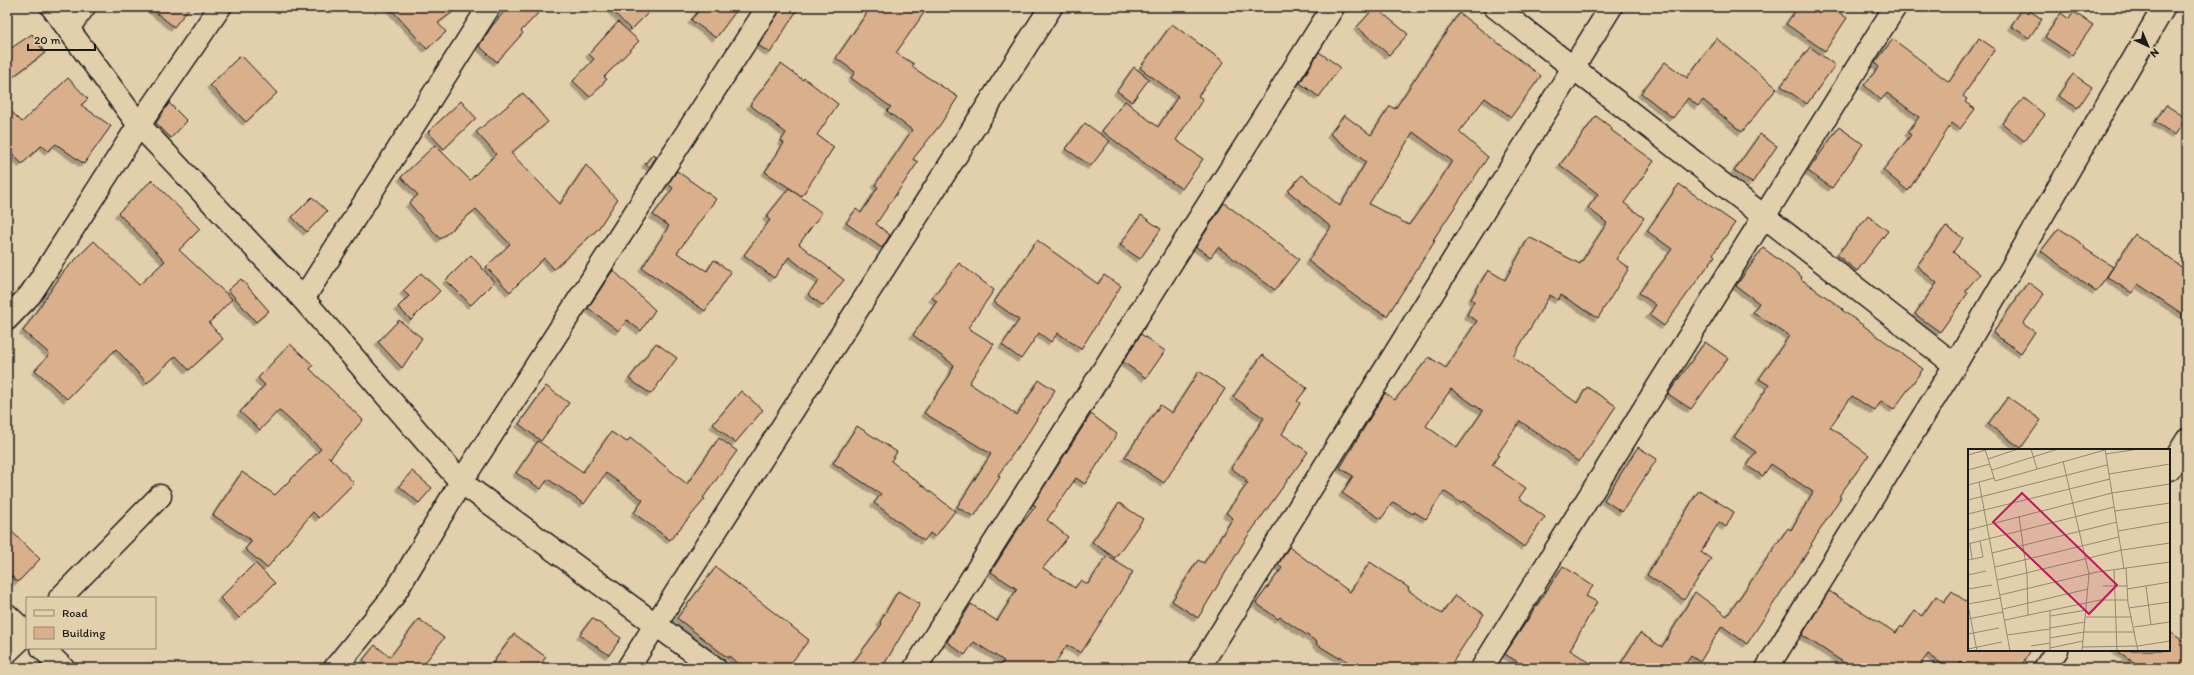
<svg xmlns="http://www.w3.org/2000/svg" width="2194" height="675" font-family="Itim,sans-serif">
<defs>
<filter id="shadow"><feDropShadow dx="-3.5" dy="3.5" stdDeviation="0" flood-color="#0004"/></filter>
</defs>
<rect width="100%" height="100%" fill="#e2d0ad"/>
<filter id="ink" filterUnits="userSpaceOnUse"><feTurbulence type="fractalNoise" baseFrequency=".025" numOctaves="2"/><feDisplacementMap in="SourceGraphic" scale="8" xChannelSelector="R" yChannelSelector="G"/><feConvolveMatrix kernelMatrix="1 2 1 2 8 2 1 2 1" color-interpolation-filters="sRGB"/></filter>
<g filter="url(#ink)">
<g fill="#d9af8c" stroke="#1c1c1c" fill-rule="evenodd" filter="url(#shadow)">
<polygon points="149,7 190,7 174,27"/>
<polygon points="389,7 459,7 438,23 446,32 427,49"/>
<polygon points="508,7 544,7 521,31 523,33 497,62 479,46 492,26"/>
<polygon points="609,7 654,7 631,30"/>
<polygon points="702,7 739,7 716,38 691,20"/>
<polygon points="780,7 799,7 770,53 758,45 778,14"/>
<polygon points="871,7 928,7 896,53 914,64 912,67 958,97 940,125 913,159 918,162 876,224 890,235 882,248 846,223 856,209 861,213 878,187 875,185 912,130 887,111 891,107 851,78 855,72 836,58"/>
<polygon points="1375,7 1408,34 1389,55 1357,27"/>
<polygon points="1798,7 1831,7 1847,18 1825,51 1786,24"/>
<polygon points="2024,7 2042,19 2029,38 2011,26"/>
<polygon points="2074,12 2093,25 2072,55 2045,37 2061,13 2069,19"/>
<path d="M1459,13L1541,76L1511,117L1485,98L1459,132L1488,157L1433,240L1435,241L1387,316L1363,302L1308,261L1331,227L1288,191L1302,175L1340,206L1366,162L1330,134L1344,115L1371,135L1390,106L1395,109ZM1413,132L1452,161L1432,193L1409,225L1369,204Z"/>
<polygon points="618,22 639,41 604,77 607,79 590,97 573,81 594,59 589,54"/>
<polygon points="1172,24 1224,62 1198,96 1203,99 1176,140 1203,159 1182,189 1152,169 1102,131 1125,101 1158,127 1178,96 1140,68"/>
<polygon points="32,34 45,53 7,81 7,51"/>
<polygon points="1716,38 1777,88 1742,132 1703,100 1698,106 1688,98 1673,118 1641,93 1665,62 1687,78"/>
<polygon points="1979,38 1995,49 1963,96 1967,99 1965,102 1975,109 1960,129 1952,123 1908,191 1883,170 1911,135 1908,132 1919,117 1887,93 1881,100 1864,85 1879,67 1875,63 1893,39 1949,82"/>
<polygon points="1810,47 1835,65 1807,104 1781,86"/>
<polygon points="1319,52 1340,67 1319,97 1300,83"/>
<polygon points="241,55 277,93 246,122 210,85"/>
<polygon points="781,64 803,80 804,78 838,104 817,135 834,147 802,196 765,172 784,143 781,141 786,133 750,105"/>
<polygon points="1134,67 1149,79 1132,102 1117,91"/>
<polygon points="2073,74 2092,87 2078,108 2058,96"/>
<polygon points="68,78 88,99 81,105 111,126 84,164 56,144 48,151 42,145 22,164 7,148 7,107 22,122"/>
<polygon points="523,93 548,122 511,153 560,204 586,165 617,200 598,229 554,269 544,258 510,292 486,267 510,244 476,209 440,239 409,203 418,195 401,177 435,145 470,180 496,154 476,132"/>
<polygon points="2024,98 2045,115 2024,141 2002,123"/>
<polygon points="461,101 476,118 444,149 428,132"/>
<polygon points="169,103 187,121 171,138 156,123"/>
<polygon points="2166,105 2186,118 2175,135 2155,122"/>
<path d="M1596,116L1612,128L1611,130L1654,161L1624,203L1644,218L1616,259L1629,268L1598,318L1561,295L1558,300L1550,295L1513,357L1577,403L1587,387L1616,406L1579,462L1520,421L1498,454L1499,455L1492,465L1526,488L1519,498L1545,517L1524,547L1463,501L1461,503L1444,491L1426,519L1414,512L1413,514L1393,502L1381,519L1342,493L1353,476L1340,468L1385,393L1395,400L1429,357L1446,368L1477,321L1467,315L1474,301L1471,299L1488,270L1505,280L1529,237L1580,264L1607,223L1588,208L1598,194L1560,165ZM1451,389L1483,411L1457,448L1426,426Z"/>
<polygon points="1085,123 1110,141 1091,166 1066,149"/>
<polygon points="1839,127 1863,144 1832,188 1808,171"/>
<polygon points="1760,134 1777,146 1752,183 1734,171"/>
<polygon points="653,154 656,157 650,167 645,164"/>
<polygon points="677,171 716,199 677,253 707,271 714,260 731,272 705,311 642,268 669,226 653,215 673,188 668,184"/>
<polygon points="152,180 200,229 179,250 232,299 209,323 223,339 189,370 176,356 147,383 116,349 67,399 35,370 50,354 23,331 64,271 94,241 139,285 165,261 118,213"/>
<polygon points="1679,184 1735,223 1713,254 1715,256 1664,326 1649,315 1656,305 1639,293 1672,249 1647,231"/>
<polygon points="789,188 822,213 799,244 844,280 823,306 808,294 819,281 789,257 774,278 744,255 770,220 766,217"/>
<polygon points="312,197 327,211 307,232 292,217"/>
<polygon points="1224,203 1299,259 1275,290 1218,247 1211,257 1196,247"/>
<polygon points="1141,215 1161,229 1140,259 1120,245"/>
<polygon points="1868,216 1888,231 1857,271 1837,255"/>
<polygon points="1946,226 1963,238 1953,252 1980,274 1965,291 1968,293 1940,332 1915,314 1937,283 1917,266"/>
<polygon points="2059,228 2085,246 2084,248 2113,267 2096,292 2041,251"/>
<polygon points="2135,234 2187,271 2187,317 2138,284 2132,293 2107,277"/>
<polygon points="1037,240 1098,284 1104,275 1121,286 1081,349 1058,333 1051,342 1039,333 1021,359 1002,345 1019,320 994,302"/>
<polygon points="1763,248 1802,277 1801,279 1843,309 1842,310 1923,369 1894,409 1881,401 1875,411 1852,396 1830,427 1869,455 1839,496 1841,497 1811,544 1812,545 1747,644 1722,626 1700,662 1691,656 1683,668 1618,668 1640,633 1662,647 1695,592 1727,616 1788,528 1791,530 1813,492 1771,464 1763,476 1747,466 1756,452 1734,437 1769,385 1759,379 1789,336 1753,312 1759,303 1736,286"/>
<polygon points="471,255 494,282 471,305 446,280"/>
<polygon points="959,263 994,290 968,328 994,344 969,383 1017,415 1039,380 1055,390 1028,433 998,475 1000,477 974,517 957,507 991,454 924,413 950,375 954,365 913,335 937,301 932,298"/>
<polygon points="613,270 655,310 641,331 627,320 619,331 588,308"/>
<polygon points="421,273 440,291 411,320 398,307 409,296 403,291"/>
<polygon points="241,279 269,311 256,322 228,290"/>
<polygon points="2028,282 2044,294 2023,324 2035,332 2021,353 1993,333"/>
<polygon points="399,320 422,338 402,368 378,342"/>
<polygon points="1141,334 1165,351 1146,378 1123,362"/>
<polygon points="1705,342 1728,358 1691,409 1668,394"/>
<polygon points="656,343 677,358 651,394 629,379"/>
<polygon points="290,344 313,365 310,369 363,420 330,458 328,456 354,483 319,518 313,512 267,568 245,549 252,541 213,515 242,472 275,495 321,449 279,410 260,430 240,412 265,385 258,378"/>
<polygon points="1262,355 1307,388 1297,401 1300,403 1282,434 1308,452 1247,537 1198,618 1172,601 1198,560 1204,563 1233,518 1226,513 1248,483 1245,482 1247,480 1231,468 1264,418 1233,397"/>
<polygon points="1199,371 1225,389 1164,483 1125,457 1160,405 1172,413"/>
<polygon points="546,386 569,403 541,441 519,424"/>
<polygon points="741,391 763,410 735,443 713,424"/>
<polygon points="2008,397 2041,420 2021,448 1988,424"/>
<polygon points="1091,414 1117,434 1085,484 1076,478 1047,520 1068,537 1043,568 1075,588 1081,580 1088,584 1107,556 1133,572 1081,653 1067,645 1052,668 999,668 1004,661 974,642 965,655 947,642 971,604 997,621 1017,589 991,572 1020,526 1036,506 1033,504"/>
<polygon points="857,426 897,452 891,461 955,511 935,537 930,533 924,541 874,503 881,494 833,463"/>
<polygon points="611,432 627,442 630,438 687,484 719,438 737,451 703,498 705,499 670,540 634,513 643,500 606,473 584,504 548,479 541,489 516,473 538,441 583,472"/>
<polygon points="1638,447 1657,459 1622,512 1604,500"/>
<polygon points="412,471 432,488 419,503 399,486"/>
<polygon points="1699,490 1734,512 1726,527 1719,522 1701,552 1711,559 1684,600 1647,575"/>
<polygon points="1119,503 1143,519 1115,558 1092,542"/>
<polygon points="7,527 40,559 18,582 7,572"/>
<polygon points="1289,547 1350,592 1370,562 1409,588 1408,590 1442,614 1455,595 1484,614 1449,668 1356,668 1340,656 1339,658 1316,644 1317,642 1280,617 1278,619 1256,603 1282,568 1278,565"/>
<polygon points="255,563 275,583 239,618 220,598"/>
<polygon points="1563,566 1593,586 1586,596 1597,602 1570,650 1598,668 1527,668 1505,654"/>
<polygon points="716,567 809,640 787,668 743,668 729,656 728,658 677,618"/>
<polygon points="898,591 920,604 882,668 849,668 882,624 880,622"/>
<polygon points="1829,591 1896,633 1901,626 1903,628 1915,611 1922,616 1936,596 1944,602 1952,591 1969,604 1969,650 2031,650 2020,668 1972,668 1961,662 1956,668 1948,668 1928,654 1918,668 1852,668 1802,635"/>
<polygon points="592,618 621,638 609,655 580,635"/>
<polygon points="419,619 444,638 421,668 373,668 363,660 375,645 390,657"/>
<polygon points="2169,631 2187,644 2187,668 2141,667 2116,650 2169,650"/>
<polygon points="514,634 546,657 538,668 489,668"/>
</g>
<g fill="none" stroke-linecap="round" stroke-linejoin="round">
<g stroke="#1c1c1c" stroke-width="25">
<g id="street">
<polyline points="52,7 139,125 303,299 461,482 715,668"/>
<polyline points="1495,7 1955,365"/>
<polyline points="68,28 84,7"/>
<polyline points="303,299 489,7"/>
<polyline points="7,319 30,295 40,280 139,125 220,7"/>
<polyline points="2169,469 2187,440"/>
<polyline points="60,598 160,496"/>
<polyline points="7,615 27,634"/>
<polyline points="42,648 63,668"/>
<polyline points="7,652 27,633"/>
<polyline points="335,668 392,598 461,482 768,7"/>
<polyline points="628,668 1051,7"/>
<polyline points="915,668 1333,7"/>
<polyline points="1199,668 1611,7"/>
<polyline points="1482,668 1895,7"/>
<polyline points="1767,668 1955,365 2164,7"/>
<polyline points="2045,668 2057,650"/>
</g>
</g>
<use href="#street" stroke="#e2d0ad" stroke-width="22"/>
</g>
</g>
<g transform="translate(1968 449)">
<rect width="202" height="202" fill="#e2d0ad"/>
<path fill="none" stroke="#938873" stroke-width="1" d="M17,0L27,32L137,1M63,0L69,20M137,0L156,120M138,5L171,0M0,6L18,1M20,10L50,0M95,12L121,125L114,202M0,21L22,15M24,21L90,0M141,25L202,15M11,33L42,202M0,36L26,29M0,51L139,16M147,62L202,54M0,65L142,30M51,67L59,125L60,166M0,81L144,44L202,35M150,82L202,73M0,95L146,58M2,95L4,110M24,104L149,73M0,111L15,108L12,92M27,118L151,88M158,119L160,154L170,202M146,121L149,202M0,126L18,122M29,131L154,101L202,94M135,137H159M178,137L183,176M0,140L24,136M159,140L202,133M32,146L129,123L202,113M0,155L33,149M0,156L9,202M161,159L202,153M35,160L120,140M82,162V202M82,167L119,161M118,168H164M0,170L35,163M37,171L132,151H160M166,178L202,173M82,179L117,173M0,185L31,179M39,186L82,180M82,189L116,183H167M63,197L82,194M114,198L170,197L202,192M82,199L115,192M0,200L34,193"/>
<path fill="#c2185b" fill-opacity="0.15" stroke="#c2185b" stroke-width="2" d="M54,44L149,136L121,165L25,73Z"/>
<rect width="202" height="202" fill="none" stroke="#1c1c1c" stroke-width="2"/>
</g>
<rect width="2194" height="675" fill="none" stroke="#e2d0ad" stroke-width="24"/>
<rect x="12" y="12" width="2170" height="651" fill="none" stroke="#1c1c1c" stroke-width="1.5" filter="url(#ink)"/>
<rect x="26" y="597" width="130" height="52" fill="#e2d0ad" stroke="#938873"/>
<rect x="34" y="610" width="20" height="6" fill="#e2d0ad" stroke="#938873"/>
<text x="62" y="617" font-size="12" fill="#1c1c1c">Road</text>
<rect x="34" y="627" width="20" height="12" fill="#d9af8c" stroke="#938873"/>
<text x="62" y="637" font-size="12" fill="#1c1c1c">Building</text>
<g transform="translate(2148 46) rotate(136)" stroke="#e2d0ad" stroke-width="3" paint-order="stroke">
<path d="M0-3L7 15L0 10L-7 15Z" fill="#1c1c1c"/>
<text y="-6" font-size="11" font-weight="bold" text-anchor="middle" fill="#1c1c1c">N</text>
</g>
<path d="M28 44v6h67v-6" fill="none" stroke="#1c1c1c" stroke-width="2"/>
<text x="34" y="44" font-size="12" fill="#1c1c1c" stroke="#e2d0ad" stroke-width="3" paint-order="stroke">20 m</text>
</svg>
